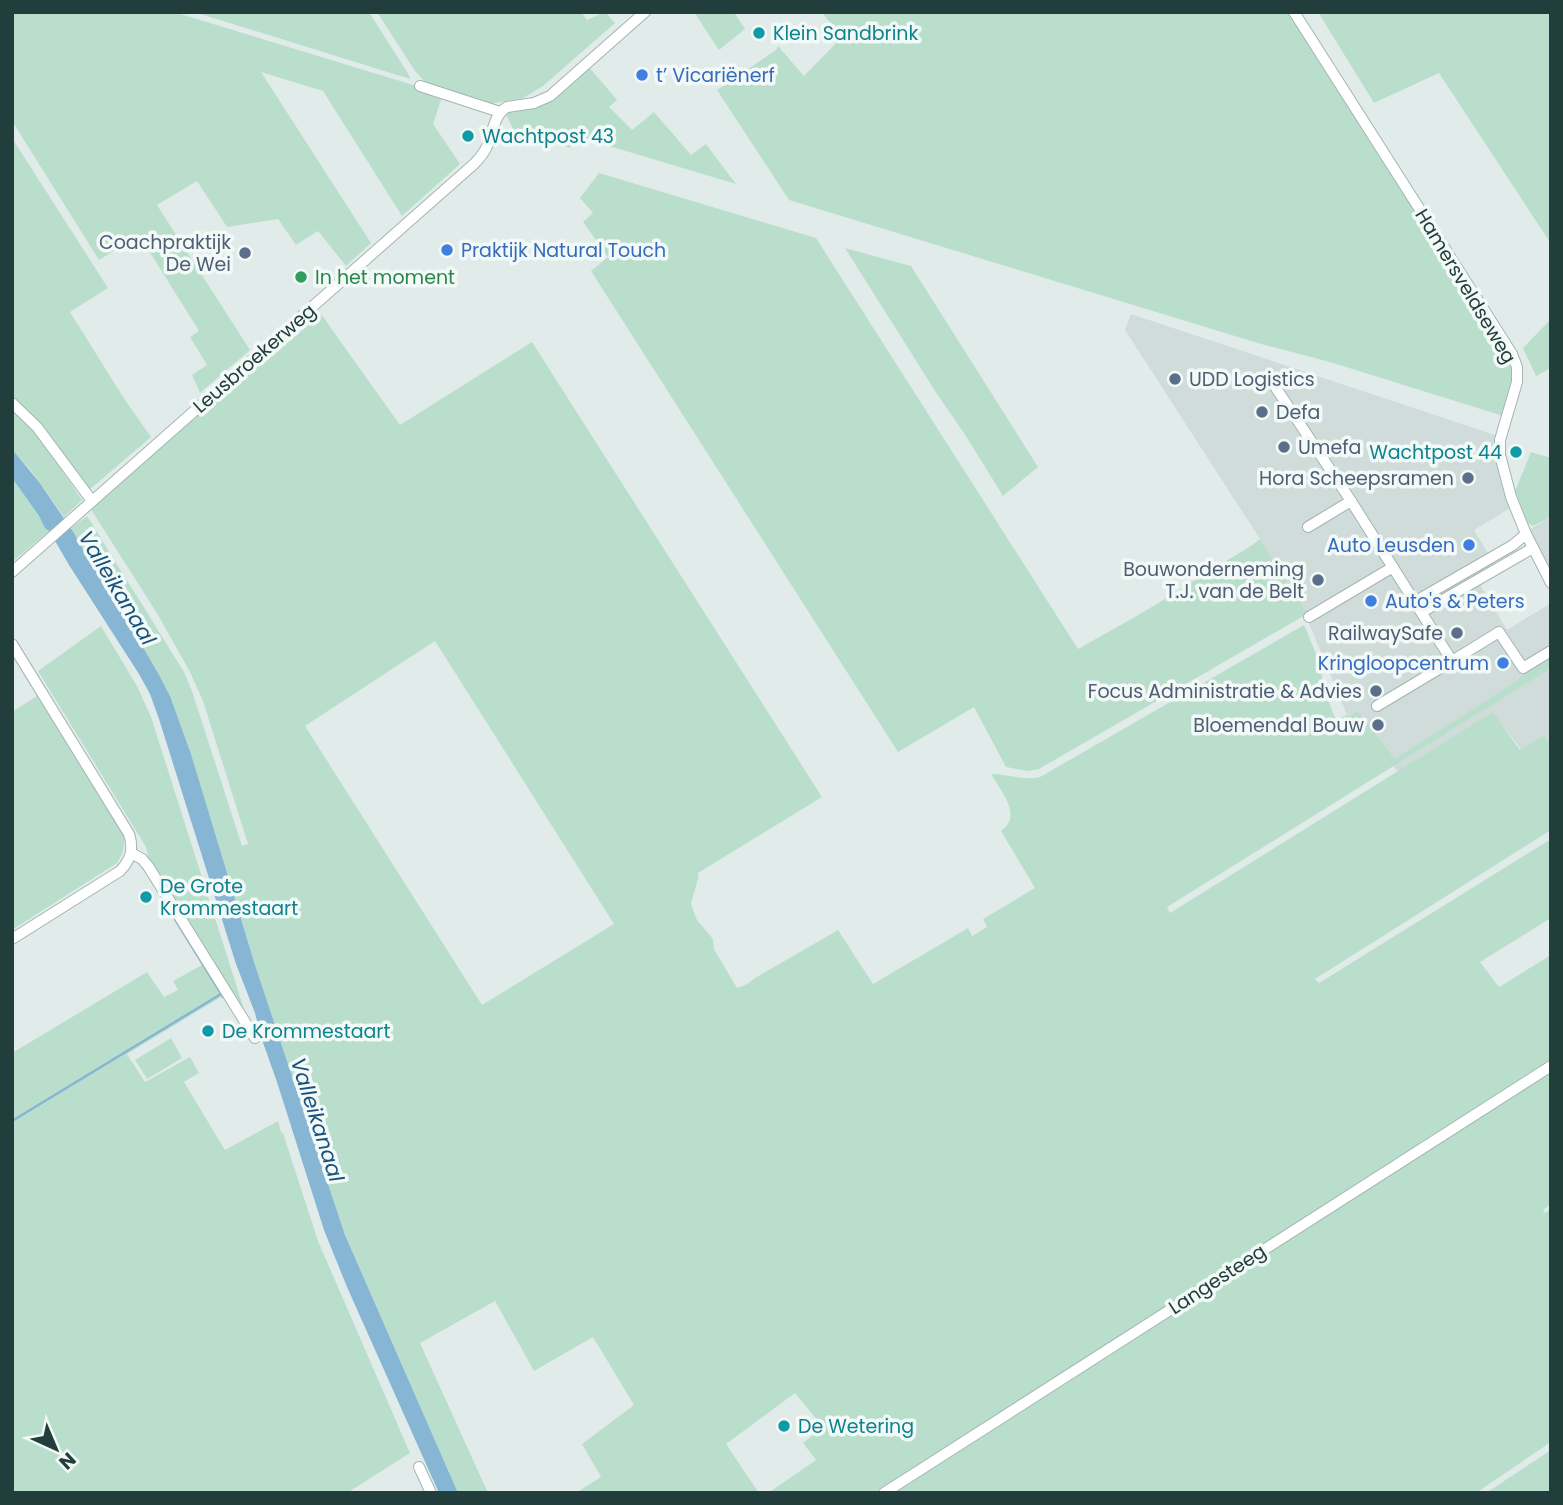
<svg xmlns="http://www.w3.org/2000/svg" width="1563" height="1505" font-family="Poppins,sans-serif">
<rect width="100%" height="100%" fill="#e1ecea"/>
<g fill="#cfdcda">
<polygon points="1131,314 1498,436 1495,452 1512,507 1474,530 1499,571 1479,583 1507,630 1551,603 1551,744 1544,735 1521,749 1494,715 1398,772 1347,715 1306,616 1260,539 1125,330"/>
<polygon points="1551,517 1551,587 1527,531"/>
</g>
<g fill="#b9dfcc" fill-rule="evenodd">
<polygon points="12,12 174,12 443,94 433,124 460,164 402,216 323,91 261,72 371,243 346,266 318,231 296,245 278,219 227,227 197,181 157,205 250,350 200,393 192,375 207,365 190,337 199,331 139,235 99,260 12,121"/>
<polygon points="194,12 369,12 409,75 410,79"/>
<polygon points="377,12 581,12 587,20 605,12 615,23 543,86 523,98 490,104 426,83 415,71"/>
<polygon points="694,12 734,12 745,29 719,50"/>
<polygon points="822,12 1289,12 1510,358 1512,387 1503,420 1500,415 1330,362 1261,344 789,200 717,90 776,50 778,46 804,76 841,38"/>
<polygon points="1318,12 1551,12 1551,244 1439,73 1374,103"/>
<polygon points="589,67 617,100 609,107 632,130 654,112 691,155 706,144 736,184 576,136 570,148 514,131 505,112 530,108"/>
<polygon points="12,138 108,288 70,312 125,400 151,437 89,490 52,438 12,397"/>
<path d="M599,173L816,238L1078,649C1123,624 1167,599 1209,571C1226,560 1244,552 1260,539L1307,614L1039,769L1028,771L1006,767L974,707L898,752L591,271L608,257L583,222L593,213L580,198Z"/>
<polygon points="845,248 911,266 1038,467 1003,496 964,433 937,394"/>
<path d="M321,314L400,425L532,342L822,797L698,873V879L691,903L693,910L697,920L713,939L714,949L737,988L747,984L755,978L838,930L873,984L968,928L972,936L987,927L983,919L1035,888L1001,831C1023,816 1001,791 991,774C1008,774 1023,781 1040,777L1304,625L1322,668C1319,682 1331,706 1336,720L1347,715L1350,717L1357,711L1395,759L1517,681L1522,675L1551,657V668L1167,907L1170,913L1493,712L1519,749H1521L1544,735L1551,744V830L1315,979L1319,983L1551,839V918L1480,962L1499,987L1551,955V1061L874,1493H768L816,1460L803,1443L823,1427L795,1393L726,1444L759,1493H576L601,1477L582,1444L634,1405L593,1337L534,1371L495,1301L420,1343L488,1493H458L345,1235L255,965L191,754L170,696L158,673L117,603L86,555L71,528L87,516L184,672L192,691L242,846L248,844L203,701L190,672L158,615L92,511L91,508L257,361L261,366ZM435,641L614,924L482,1005L305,726Z"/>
<polygon points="1551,319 1551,368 1536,376 1523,348"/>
<polygon points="12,409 42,441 82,500 64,517 32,472 12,449"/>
<polygon points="1531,452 1551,458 1551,517 1533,526 1528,523 1515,491"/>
<polygon points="12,478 49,531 12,562"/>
<polygon points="101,626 137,686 151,717 249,1025 150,864 146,847 38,671"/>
<path d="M37,696L122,833C127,843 123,854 117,863L12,930V712Z"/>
<polygon points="202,965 221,997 127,1054 145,1082 190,1057 199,1073 184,1082 225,1150 278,1121 281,1132 283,1133 318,1241 410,1453 347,1493 12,1493 12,1053 147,972 164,997 178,990 173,981"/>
<polygon points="171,1038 182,1058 147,1079 135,1060"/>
<polygon points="1551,1070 1551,1204 1543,1210 1545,1213 1551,1209 1551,1442 1476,1493 888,1493"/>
<polygon points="1551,1450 1551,1493 1486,1493"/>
</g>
<polygon fill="#87b5d4" points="12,449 39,482 74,533 86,555 117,603 158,673 170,696 191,754 255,965 345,1235 458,1493 439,1493 347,1287 324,1230 277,1082 261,1037 255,1013 236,964 159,719 150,694 139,674 69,565 50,532 45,528 39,516 12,478"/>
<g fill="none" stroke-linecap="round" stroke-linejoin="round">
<g stroke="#87b5d4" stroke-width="2.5">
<polyline points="175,919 223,997"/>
<polyline points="12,1121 221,994"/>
</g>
<g stroke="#a4b4b3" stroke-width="12">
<g id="minor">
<polyline points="1294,12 1512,354 1517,367 1517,382 1500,440 1500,455 1511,497 1526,534 1551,583"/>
<polyline points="420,86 500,112"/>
<polyline points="1276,388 1351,501 1452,661 1499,632 1523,668 1551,651"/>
<polyline points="12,403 37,427 92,501"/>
<polyline points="1308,527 1351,501"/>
<path d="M12,572L474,164C480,158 485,152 488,144C493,131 494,115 507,107L534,103L550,96L645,12"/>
<polyline points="1416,601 1513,545 1526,534"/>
<polyline points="1422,612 1533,548"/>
<polyline points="1309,617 1393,567"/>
<path d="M12,644L129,834C134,849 131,860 120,871L12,939"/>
<polyline points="1377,706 1452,661"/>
<polyline points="131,853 142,859 148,866 255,1038"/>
<polyline points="419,1467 431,1493"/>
<polyline points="884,1493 1551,1066"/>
</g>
</g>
<use href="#minor" stroke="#fff" stroke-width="10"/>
</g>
<g fill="#0f9aa8" stroke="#f2f9f7" stroke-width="2.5">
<circle cx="759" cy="33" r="7"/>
<circle cx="468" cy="136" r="7"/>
<circle cx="1516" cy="452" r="7"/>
<circle cx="146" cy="897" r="7"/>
<circle cx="208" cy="1031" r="7"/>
<circle cx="784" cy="1426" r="7"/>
</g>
<g fill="#3f7fe0" stroke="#f2f9f7" stroke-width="2.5">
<circle cx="642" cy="75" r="7"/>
<circle cx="447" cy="250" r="7"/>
<circle cx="1469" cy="545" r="7"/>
<circle cx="1371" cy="601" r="7"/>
<circle cx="1503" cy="663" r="7"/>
</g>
<g fill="#5c6f8a" stroke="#f2f9f7" stroke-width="2.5">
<circle cx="245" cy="253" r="7"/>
<circle cx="1175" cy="379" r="7"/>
<circle cx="1262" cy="412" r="7"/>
<circle cx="1284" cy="447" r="7"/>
<circle cx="1468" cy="478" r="7"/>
<circle cx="1318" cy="580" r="7"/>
<circle cx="1457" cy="633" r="7"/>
<circle cx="1376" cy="691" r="7"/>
<circle cx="1378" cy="725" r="7"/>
</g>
<circle fill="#2e9e5b" stroke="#f2f9f7" stroke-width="2.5" cx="301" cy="277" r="7"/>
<g text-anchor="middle" stroke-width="7" stroke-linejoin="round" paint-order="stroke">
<g font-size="19" fill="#0d838f" stroke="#f2f9f7" text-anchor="start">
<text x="773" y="40">Klein Sandbrink</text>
<text x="482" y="143">Wachtpost 43</text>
<text x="1502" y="459" text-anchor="end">Wachtpost 44</text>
<text x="160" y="893">De Grote<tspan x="160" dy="22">Krommestaart</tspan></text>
<text x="222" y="1038">De Krommestaart</text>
<text x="798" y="1433">De Wetering</text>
</g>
<g font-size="19" fill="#366cbe" stroke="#f2f9f7" text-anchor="start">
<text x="656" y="82">t’ Vicariënerf</text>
<text x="461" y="257">Praktijk Natural Touch</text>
<text x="1455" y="552" text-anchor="end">Auto Leusden</text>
<text x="1385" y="608">Auto's &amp; Peters</text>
<text x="1489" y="670" text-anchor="end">Kringloopcentrum</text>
</g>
<g font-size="19" fill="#4e5e75" stroke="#f2f9f7" text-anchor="end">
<text x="231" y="249">Coachpraktijk<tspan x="231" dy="22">De Wei</tspan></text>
<text x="1189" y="386" text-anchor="start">UDD Logistics</text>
<text x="1276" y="419" text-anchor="start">Defa</text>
<text x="1298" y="454" text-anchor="start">Umefa</text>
<text x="1454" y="485">Hora Scheepsramen</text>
<text x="1304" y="576">Bouwonderneming<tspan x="1304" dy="22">T.J. van de Belt</tspan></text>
<text x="1443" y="640">RailwaySafe</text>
<text x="1362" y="698">Focus Administratie &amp; Advies</text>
<text x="1364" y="732">Bloemendal Bouw</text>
</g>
<g font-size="19" fill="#27864d" stroke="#f2f9f7" text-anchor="start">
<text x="315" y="284">In het moment</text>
</g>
<g font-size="19" fill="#213e3d" stroke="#f2f9f7">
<text transform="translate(1466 286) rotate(59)" y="7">Hamersveldseweg</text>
<text transform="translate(254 358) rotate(-41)" y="7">Leusbroekerweg</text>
<text transform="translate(1217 1279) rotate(-33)" y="7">Langesteeg</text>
</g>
<g font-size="21" font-style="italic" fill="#18537d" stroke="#f2f9f7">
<text transform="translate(117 588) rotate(59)" y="7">Valleikanaal</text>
<text transform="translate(317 1120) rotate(72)" y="7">Valleikanaal</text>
</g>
</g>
<rect width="1563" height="1505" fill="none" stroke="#213e3d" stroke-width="28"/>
<g transform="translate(56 1449) rotate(136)" stroke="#f2f9f7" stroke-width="5" paint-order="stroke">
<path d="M0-5L12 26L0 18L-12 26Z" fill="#213e3d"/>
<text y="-10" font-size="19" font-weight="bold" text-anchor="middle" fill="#213e3d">N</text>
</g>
</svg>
